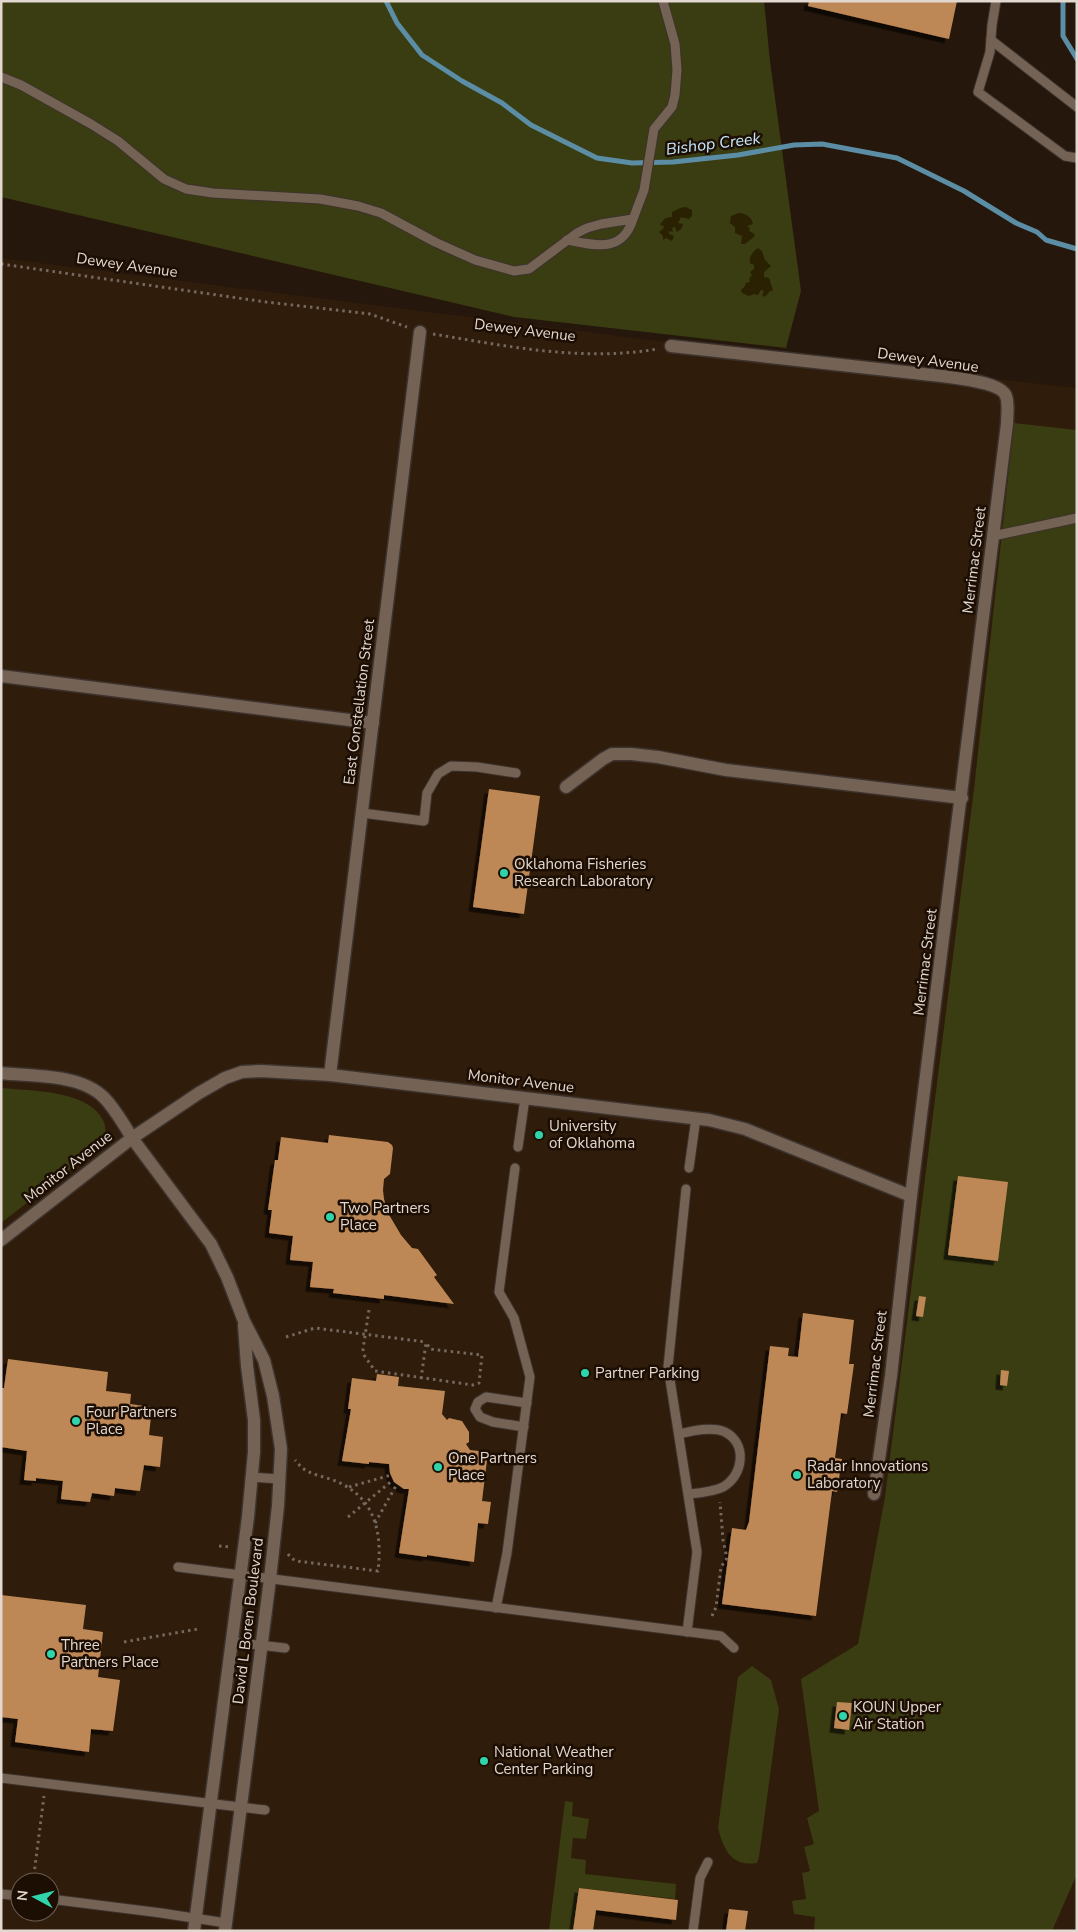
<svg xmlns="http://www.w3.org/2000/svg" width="1078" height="1932" font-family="'Nunito Sans',sans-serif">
<defs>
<filter id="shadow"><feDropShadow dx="-4.5" dy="4.5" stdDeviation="0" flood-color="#0009"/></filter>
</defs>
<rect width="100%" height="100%" fill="#25170b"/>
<path fill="#2f1c0a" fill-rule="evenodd" d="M1,258L721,349L1077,388V1931H1ZM20,1882H50V1912H20Z"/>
<g fill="#3a3c11">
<polygon points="1,1 764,1 770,61 801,291 786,348 514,317 1,197"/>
<polygon points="1014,423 1077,430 1077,1874 1052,1931 814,1931 815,1917 794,1914 792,1901 806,1899 802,1873 810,1871 804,1847 814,1844 807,1818 819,1811 801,1679 858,1644 885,1497 974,789"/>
<path d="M1,1088C32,1091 88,1090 103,1120C109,1133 103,1141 95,1150L1,1223Z"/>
<path d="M752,1666L771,1680L779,1709L759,1857L757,1863C731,1867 724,1850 718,1828L738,1677Z"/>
<polygon points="565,1801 573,1802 572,1816 589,1819 586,1839 573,1838 571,1858 586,1860 585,1874 676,1884 675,1899 579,1888 573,1931 549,1931"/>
</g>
<g fill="#292101">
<path d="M686,207L692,210V216L689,219L681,217L678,223L683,224L682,228L677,232L675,227L672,228L673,232L669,231V234L674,236L672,241L666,238L663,240V236L659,232L663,229L664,226L660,225C665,218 664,218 672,217V212L680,208Z"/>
<path d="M739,213C745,213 752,217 753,224L747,226L750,228L749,231L753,233L755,236L745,244H741L742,236L735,233V227L730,223L731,216Z"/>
<path d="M758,248L762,251L765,260L771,266L764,272V277L769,278L773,290L769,292L765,297L762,295L764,291L761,290L758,295L754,294L749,296L742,293L741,290L745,286L746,283L750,282L749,279L752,275L750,272L754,269V265L750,263C749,257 752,252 758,248Z"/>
</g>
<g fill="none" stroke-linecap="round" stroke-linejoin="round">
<g stroke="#5b8ea5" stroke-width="5">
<polyline points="386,1 397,23 422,55 462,81 502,103 531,125 597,158 632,163 673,162 738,155 794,145 822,144 897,158 964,191 1016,223 1037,232 1046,240 1077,249"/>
<polyline points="1063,1 1063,36 1077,59"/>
</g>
</g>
<g fill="#bd8857" filter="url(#shadow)">
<polygon points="809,1 957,1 949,39 808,6"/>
<polygon points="489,789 540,796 524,914 473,907"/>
<polygon points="329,1135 388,1142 392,1145 393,1148 390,1174 384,1179 383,1190 384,1199 388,1213 401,1235 412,1248 418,1249 437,1275 434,1277 454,1304 384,1295 384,1299 333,1293 334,1289 310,1287 313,1262 290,1260 293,1236 269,1233 272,1210 268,1210 275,1160 278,1160 281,1137 328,1143"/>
<polygon points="958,1176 1008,1182 998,1261 948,1255"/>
<polygon points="919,1296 926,1297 923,1317 916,1316"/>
<polygon points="803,1313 854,1320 849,1364 854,1364 847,1414 841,1413 835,1458 842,1459 837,1492 832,1491 816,1616 722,1604 732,1528 746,1530 749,1522 770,1346 789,1348 788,1356 798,1357"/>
<polygon points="8,1359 108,1372 106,1391 131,1394 130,1404 152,1407 149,1435 163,1437 160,1467 144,1465 140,1491 115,1488 114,1496 92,1493 90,1502 61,1499 63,1481 36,1478 36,1481 24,1480 27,1451 1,1447 1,1388 4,1388"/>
<polygon points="1001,1370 1009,1371 1007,1386 1000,1385"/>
<polygon points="377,1374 399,1377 398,1386 445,1391 442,1414 447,1420 449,1418 462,1421 469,1432 469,1442 466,1444 470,1450 488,1452 482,1501 491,1502 488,1524 478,1523 474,1562 427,1555 427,1557 399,1553 409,1489 404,1489 394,1482 390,1473 389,1464 369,1462 369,1464 342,1461 351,1409 348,1409 352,1378 376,1381"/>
<polygon points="1,1595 86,1605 83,1629 103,1632 98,1677 120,1680 113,1731 91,1729 89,1752 15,1742 18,1719 1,1717"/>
<polygon points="837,1702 852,1703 849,1730 834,1728"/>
<polygon points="579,1888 678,1900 676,1920 596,1910 593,1931 573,1931"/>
<polygon points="729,1909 748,1911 745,1931 726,1931"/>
</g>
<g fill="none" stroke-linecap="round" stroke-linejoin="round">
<g stroke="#3d332e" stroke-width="11">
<g id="lane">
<polyline points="996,1 992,25 990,52 978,92 1065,156 1077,158"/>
<polyline points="991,40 1077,107"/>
<polyline points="1,77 21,85 91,124 118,141 164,179 186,189 213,193 320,199 358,206 381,213 435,242 475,260 514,271 529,269 577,233 587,228 601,224 633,219 644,190 654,129 672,107 675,95 677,70 675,44 663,1"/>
<path d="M567,240C595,245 622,254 633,219"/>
<polyline points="993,536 1077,518"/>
<polyline points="362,813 424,821 427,793 438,774 451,766 477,767 516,773"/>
<polyline points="518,1147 525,1098"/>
<polyline points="689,1168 696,1118"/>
<polyline points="686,1189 668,1367 697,1552 687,1632"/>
<polyline points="524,1427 493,1422 480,1417 475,1409 478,1402 486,1397 527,1403"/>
<path d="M679,1434C692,1431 712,1426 725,1432C748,1444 743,1476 723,1487C713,1492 700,1493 689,1494"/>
<polyline points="252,1477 279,1479"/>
<polyline points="178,1567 721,1636 734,1648"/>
<polyline points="496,1608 507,1553 530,1377 514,1318 499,1292 515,1168"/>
<polyline points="231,1642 285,1648"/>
<polyline points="1,1778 265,1810"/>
<polyline points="1,1894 20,1896"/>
<polyline points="50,1899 161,1913 226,1923"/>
<polyline points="693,1931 700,1878 708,1862"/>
</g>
</g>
<g stroke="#3d332e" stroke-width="15">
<g id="street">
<path d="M671,346L941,376C955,378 1001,382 1006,396C1009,404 1007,416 1007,424L911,1196L891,1376L874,1494"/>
<polyline points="1,676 373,723"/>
<polyline points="566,787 603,759 612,754 631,754 658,757 726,770 962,798"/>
<path d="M1,1073C35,1077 85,1073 108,1102C117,1113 125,1126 132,1138L199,1093L225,1078L242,1072L261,1071L330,1075L709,1120L745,1129L911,1196"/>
<polyline points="330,1075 420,332"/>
<polyline points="1,1240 132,1138"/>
</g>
</g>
<g stroke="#3d332e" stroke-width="15">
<g id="secondary">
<polyline points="132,1138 211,1244 227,1277 244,1321 264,1360 273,1396 281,1449 278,1506 270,1579 225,1931"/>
<polyline points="194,1931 248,1517 254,1452 254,1420 247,1366 244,1325"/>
</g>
</g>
<g stroke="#75685e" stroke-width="3" stroke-dasharray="2.5 4" stroke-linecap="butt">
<polyline points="1,264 266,302 370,314 407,327"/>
<path d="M433,334C506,346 583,362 657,349"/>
<polyline points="369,1310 363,1349 364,1355 375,1371 473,1385 479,1383 482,1355 430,1349 426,1342"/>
<polyline points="286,1337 315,1328 426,1342"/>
<polyline points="421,1379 426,1343"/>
<polyline points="349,1487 391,1475"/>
<polyline points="348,1517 393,1480"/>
<polyline points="375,1523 397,1484"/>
<polyline points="219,1546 230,1547"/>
<path d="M288,1554L291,1558L296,1561L378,1571C382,1537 377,1503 344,1485C332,1478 319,1477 307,1471L302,1468L295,1460"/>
<polyline points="712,1616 716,1607 721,1567 727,1558 723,1540 720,1502"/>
<polyline points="124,1642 198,1629"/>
<polyline points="33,1882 44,1796"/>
</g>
<use href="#lane" stroke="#746354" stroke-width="9"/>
<use href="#street" stroke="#746354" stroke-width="12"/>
<use href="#secondary" stroke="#746354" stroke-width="12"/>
</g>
<g fill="#30d4aa" stroke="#1c0e03" stroke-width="2">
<circle cx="504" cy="873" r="5"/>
<circle cx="539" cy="1135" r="5"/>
<circle cx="330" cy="1217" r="5"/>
<circle cx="585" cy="1373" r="5"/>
<circle cx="76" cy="1421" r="5"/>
<circle cx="438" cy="1467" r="5"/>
<circle cx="797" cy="1475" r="5"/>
<circle cx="51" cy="1654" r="5"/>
<circle cx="843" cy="1716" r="5"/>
<circle cx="484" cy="1761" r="5"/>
</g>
<g text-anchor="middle" stroke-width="5" stroke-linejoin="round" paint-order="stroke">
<g font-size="15" fill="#e2d8d0" stroke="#1c0e03">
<text transform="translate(127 265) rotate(8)" y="5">Dewey Avenue</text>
<text transform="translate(525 330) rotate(7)" y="5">Dewey Avenue</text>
<text transform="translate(928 360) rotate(8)" y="5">Dewey Avenue</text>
<text transform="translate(974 560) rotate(-83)" y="5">Merrimac Street</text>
<text transform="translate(359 702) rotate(-83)" y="5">East Constellation Street</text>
<text transform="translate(925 962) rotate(-83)" y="5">Merrimac Street</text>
<text transform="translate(521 1081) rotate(7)" y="5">Monitor Avenue</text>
<text transform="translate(68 1167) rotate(-38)" y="5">Monitor Avenue</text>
<text transform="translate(875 1364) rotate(-83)" y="5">Merrimac Street</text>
<text transform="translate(248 1621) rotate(-83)" y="5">David L Boren Boulevard</text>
</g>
<g font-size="15" fill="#e2d8d0" stroke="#1c0e03" text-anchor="start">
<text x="514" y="869">Oklahoma Fisheries<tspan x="514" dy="17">Research Laboratory</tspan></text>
<text x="549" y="1131">University<tspan x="549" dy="17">of Oklahoma</tspan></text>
<text x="340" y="1213">Two Partners<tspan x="340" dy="17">Place</tspan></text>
<text x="595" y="1378">Partner Parking</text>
<text x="86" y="1417">Four Partners<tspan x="86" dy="17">Place</tspan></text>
<text x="448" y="1463">One Partners<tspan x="448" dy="17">Place</tspan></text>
<text x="807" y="1471">Radar Innovations<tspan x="807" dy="17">Laboratory</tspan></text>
<text x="61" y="1650">Three<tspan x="61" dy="17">Partners Place</tspan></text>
<text x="853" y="1712">KOUN Upper<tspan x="853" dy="17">Air Station</tspan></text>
<text x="494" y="1757">National Weather<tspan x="494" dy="17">Center Parking</tspan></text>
</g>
<g font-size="16" font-style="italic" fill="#c3e8fe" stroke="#1c0e03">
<text transform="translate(713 143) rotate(-7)" y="6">Bishop Creek</text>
</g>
</g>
<rect width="1078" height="1932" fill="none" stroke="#e2d8d0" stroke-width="5"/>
<g transform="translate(35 1897) rotate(277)"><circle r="24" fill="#1c0e03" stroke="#6b5f55"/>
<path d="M0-4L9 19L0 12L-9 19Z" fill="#30d4aa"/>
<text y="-8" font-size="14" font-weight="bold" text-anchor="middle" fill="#e2d8d0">N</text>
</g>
</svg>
